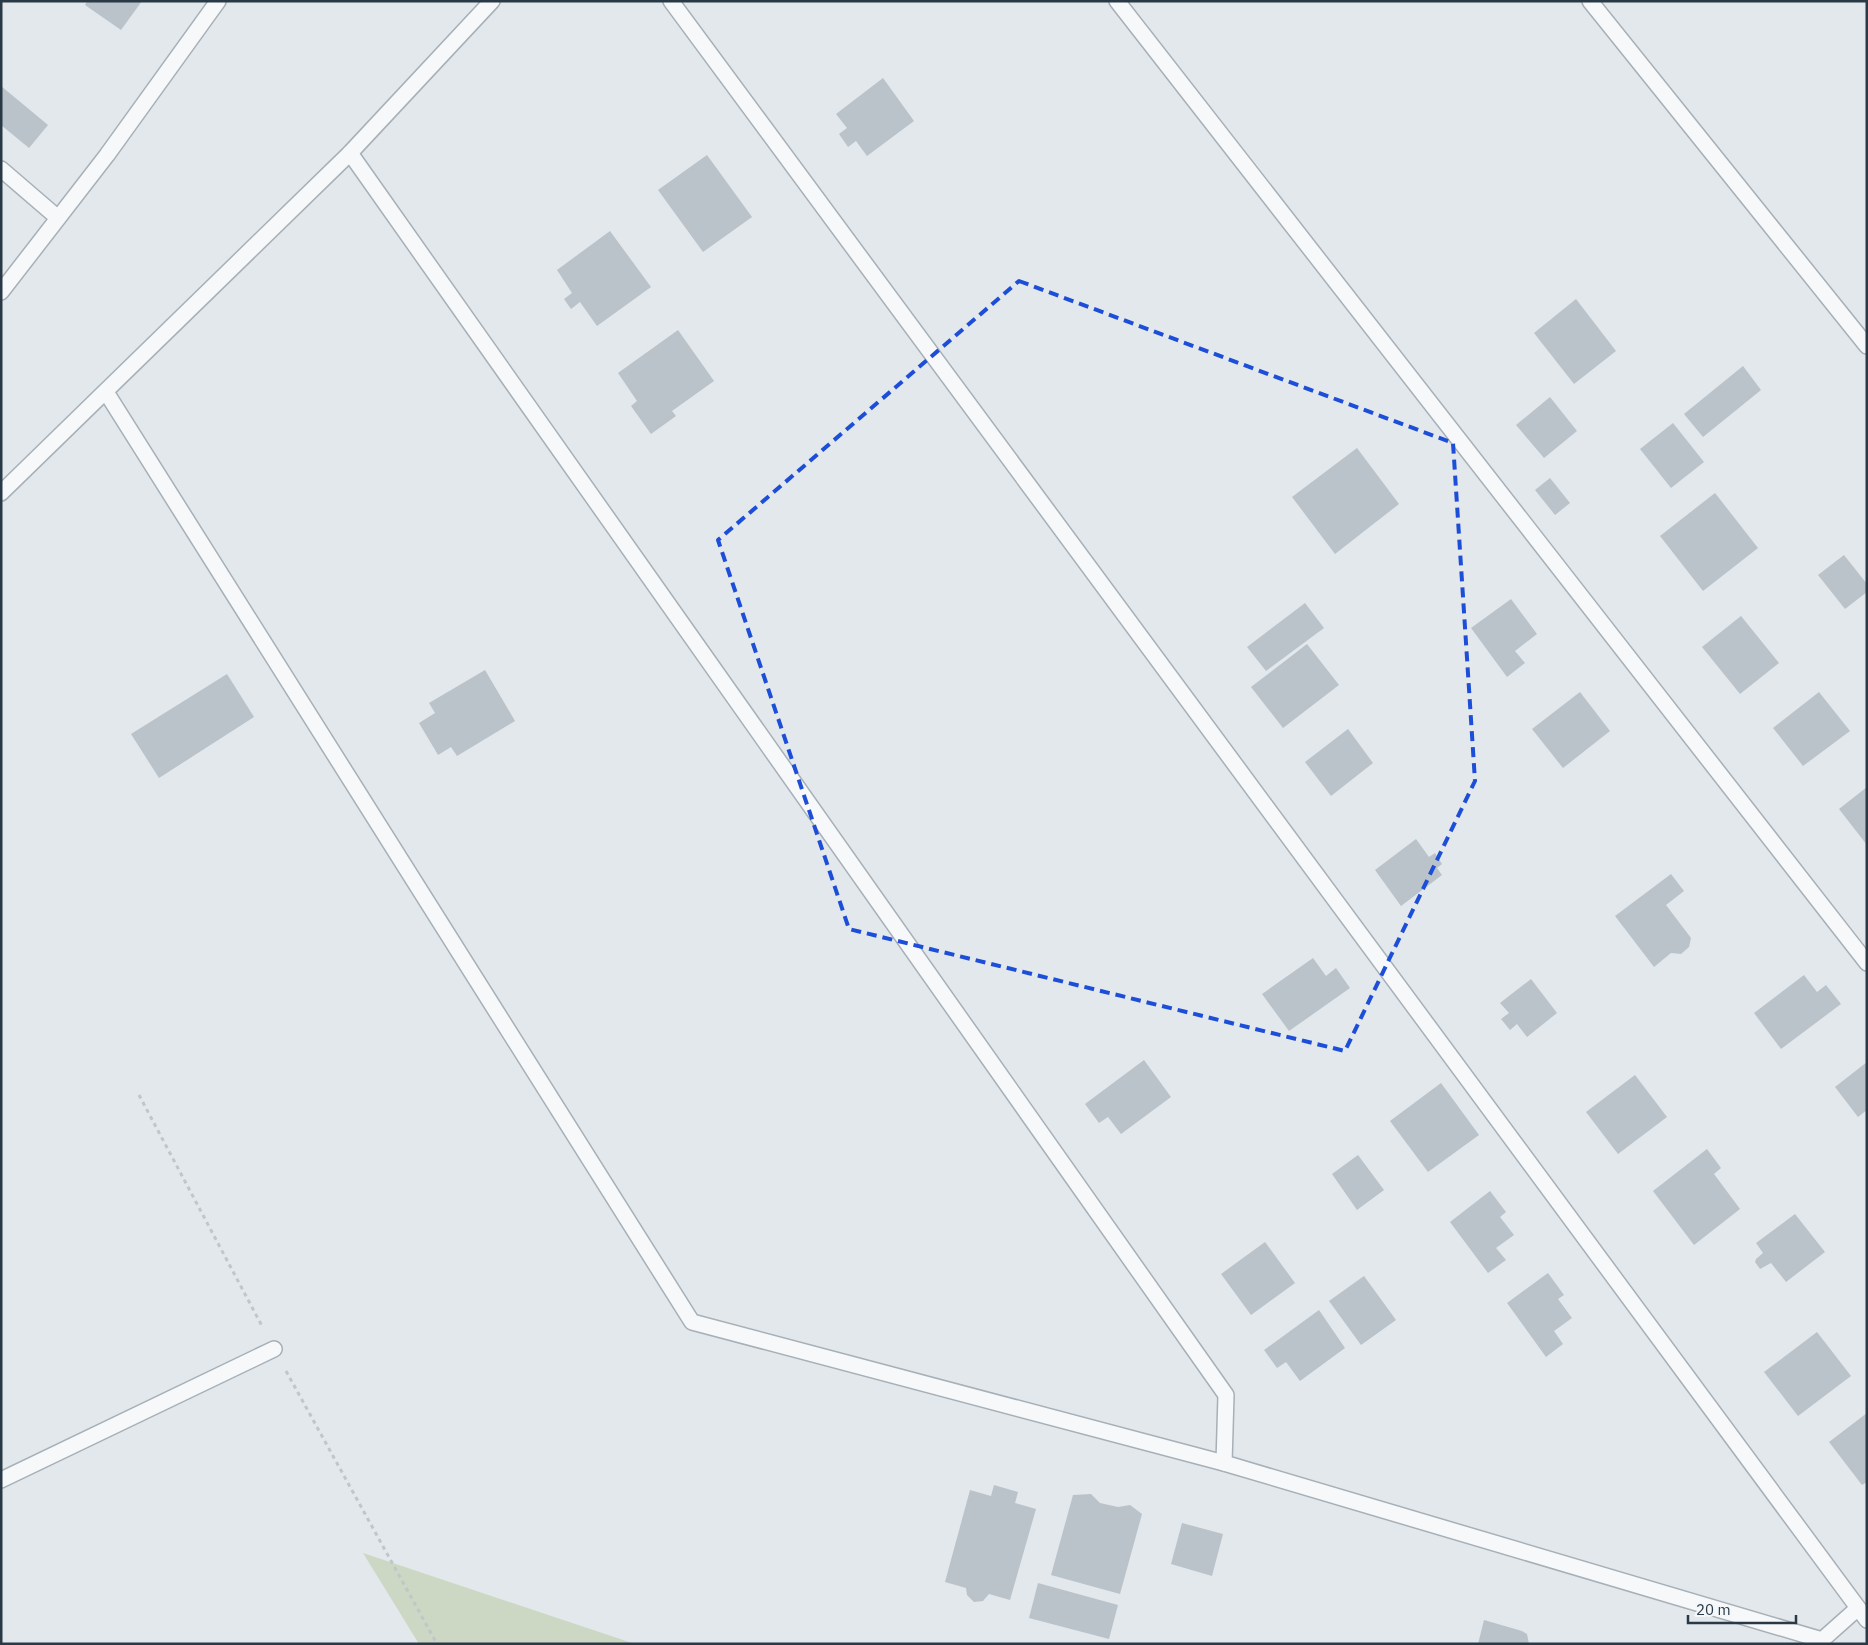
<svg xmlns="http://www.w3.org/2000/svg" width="1868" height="1645" font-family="'IBM Plex Sans',sans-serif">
<rect width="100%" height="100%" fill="#e3e8ec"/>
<polygon fill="#ccd7c4" points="363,1553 635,1644 419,1644"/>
<g fill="#bac3ca">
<polygon points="87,1 142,1 121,30 85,5"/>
<polygon points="883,78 914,121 867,156 856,141 848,147 839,134 847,128 836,114"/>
<polygon points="1,86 48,125 29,148 1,125"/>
<polygon points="707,155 752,217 703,252 658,190"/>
<polygon points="610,231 651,287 597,326 580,302 571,309 564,299 572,293 557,270"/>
<polygon points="1576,299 1616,351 1574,384 1534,333"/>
<polygon points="678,330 714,381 672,411 676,416 651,434 631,406 637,401 618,373"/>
<polygon points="1743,366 1761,390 1703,437 1684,414"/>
<polygon points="1550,397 1577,431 1544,458 1516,425"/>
<polygon points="1673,423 1704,462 1671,488 1640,449"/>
<polygon points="1357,448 1399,504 1335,554 1292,497"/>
<polygon points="1550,478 1570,503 1555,515 1535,490"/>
<polygon points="1715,493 1758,548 1703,591 1660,536"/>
<polygon points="1844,555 1867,584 1867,592 1845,609 1818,575"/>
<polygon points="1511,599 1537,634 1515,651 1525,663 1507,677 1471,628"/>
<polygon points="1305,603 1324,628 1266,671 1247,647"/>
<polygon points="1741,616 1779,663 1740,694 1702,647"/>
<polygon points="1307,644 1339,685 1283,728 1251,687"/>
<polygon points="485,670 515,721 457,756 451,747 438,755 419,723 435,713 429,703"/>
<polygon points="227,674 254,717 159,778 131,734"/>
<polygon points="1580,692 1610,731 1563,768 1532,729"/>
<polygon points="1819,692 1850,731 1803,766 1773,728"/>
<polygon points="1348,729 1373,763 1331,796 1305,762"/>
<polygon points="1867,787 1867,845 1839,809"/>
<polygon points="1416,839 1429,857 1435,853 1442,864 1437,868 1442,875 1401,906 1375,870"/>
<polygon points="1671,874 1684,891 1666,905 1691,938 1689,947 1681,954 1671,953 1654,967 1615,916"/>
<polygon points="1313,958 1326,976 1336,968 1350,988 1289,1031 1262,994"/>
<polygon points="1804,975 1817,992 1826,985 1841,1004 1781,1049 1754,1013"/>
<polygon points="1531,979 1557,1013 1527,1037 1517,1024 1510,1030 1501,1019 1509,1013 1500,1003"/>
<polygon points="1144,1060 1171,1097 1121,1134 1108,1117 1099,1123 1085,1104"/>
<polygon points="1867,1062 1867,1110 1858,1117 1835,1087"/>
<polygon points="1635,1075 1667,1117 1618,1154 1586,1112"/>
<polygon points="1441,1083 1479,1135 1428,1172 1390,1121"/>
<polygon points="1707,1149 1721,1168 1714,1174 1740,1209 1694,1245 1653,1191"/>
<polygon points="1358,1155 1384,1190 1357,1210 1332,1174"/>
<polygon points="1490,1191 1506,1212 1500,1217 1514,1235 1496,1248 1506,1260 1488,1273 1450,1222"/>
<polygon points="1795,1214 1825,1252 1786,1282 1771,1263 1760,1269 1755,1262 1756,1259 1763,1253 1756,1243"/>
<polygon points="1265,1242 1295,1283 1251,1315 1221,1274"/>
<polygon points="1548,1273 1564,1295 1558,1299 1572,1318 1554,1331 1563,1344 1546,1357 1507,1303"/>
<polygon points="1364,1276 1396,1320 1361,1345 1329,1301"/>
<polygon points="1319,1310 1345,1348 1300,1381 1286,1362 1277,1368 1264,1350"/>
<polygon points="1817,1332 1851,1376 1798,1416 1764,1372"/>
<polygon points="1867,1413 1867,1482 1862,1485 1829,1442"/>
<polygon points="994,1485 1018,1492 1015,1503 1036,1509 1010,1600 989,1594 983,1601 974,1602 967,1595 966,1588 945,1582 970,1490 991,1496"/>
<polygon points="1091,1494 1100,1503 1118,1507 1130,1505 1142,1514 1120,1594 1051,1575 1073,1495"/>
<polygon points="1182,1523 1223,1534 1212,1576 1171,1564"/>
<polygon points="1038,1583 1118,1605 1109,1639 1029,1618"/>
<polygon points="1484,1620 1522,1631 1527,1634 1529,1644 1478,1644"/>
</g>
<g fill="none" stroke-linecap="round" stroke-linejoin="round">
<g stroke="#a7b0b7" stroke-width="18">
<g id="lane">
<polyline points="671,1 1867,1620"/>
<polyline points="1117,1 1867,963"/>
<polyline points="1590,1 1867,346"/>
<polyline points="350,153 1226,1395 1224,1463"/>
<polyline points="1,169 58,218"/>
<polyline points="1,292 107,155 218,1"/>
<polyline points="106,392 692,1322 1224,1463 1822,1640 1858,1608"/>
<polyline points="1,493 350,153 492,1"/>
<polyline points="1,1480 274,1349"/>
</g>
</g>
<g stroke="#c1c6cb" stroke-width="3" stroke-dasharray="4 4" stroke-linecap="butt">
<polyline points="139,1095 262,1326"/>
<polyline points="286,1371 437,1644"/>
</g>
<use href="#lane" stroke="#f6f8fa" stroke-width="15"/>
</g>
<path fill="none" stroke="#1d4ed8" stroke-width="4" stroke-dasharray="10 6" stroke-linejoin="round" d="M1019,281L1453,443L1475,781L1345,1051L849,929L718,540Z"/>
<rect width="1868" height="1645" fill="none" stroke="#293946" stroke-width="5"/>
<path d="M1688 1615v8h108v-8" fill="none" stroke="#293946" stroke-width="2.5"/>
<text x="1696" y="1615" font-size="15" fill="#293946" stroke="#f3f7f9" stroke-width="4" paint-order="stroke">20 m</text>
</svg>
